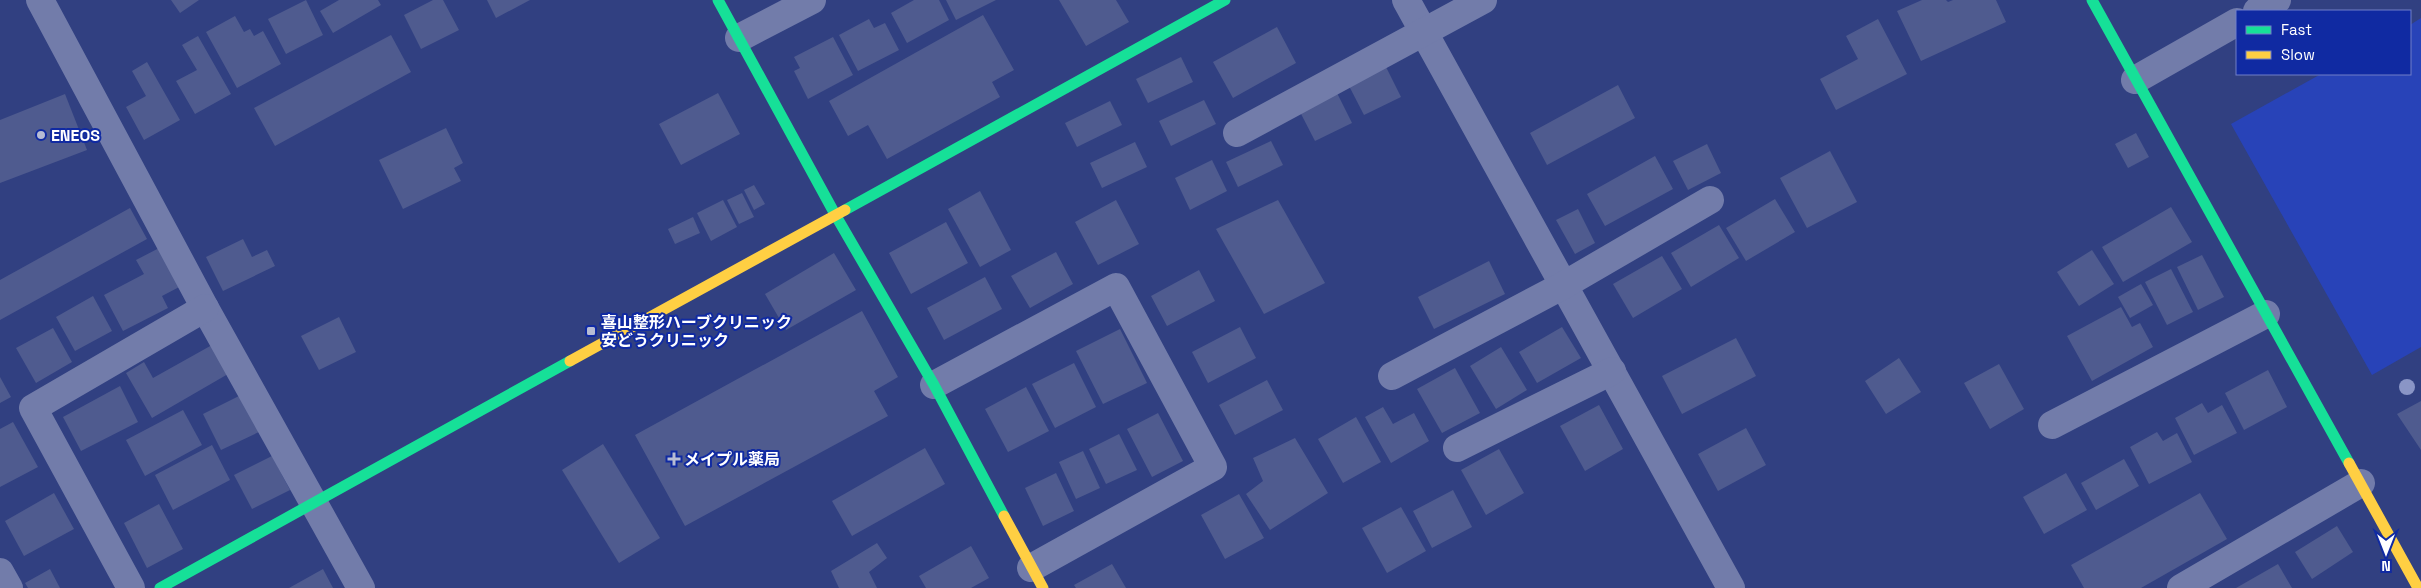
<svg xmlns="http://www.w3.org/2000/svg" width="2421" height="588" font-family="'Space Grotesk','Noto Sans JP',sans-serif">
<rect width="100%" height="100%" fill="#314081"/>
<polygon fill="#2843b8" points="2421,18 2421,347 2372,375 2231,124 2321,74 2410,74 2410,25"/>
<g fill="#4f5b8f">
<polygon points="171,0 199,0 180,13"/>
<polygon points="306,0 323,35 286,54 268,19"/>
<polygon points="339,0 378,0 381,5 333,33 320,11"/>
<polygon points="433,0 443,0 459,30 421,49 404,15"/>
<polygon points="487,0 530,0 496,18"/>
<polygon points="914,0 939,0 949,20 907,43 891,13"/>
<polygon points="946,0 996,0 956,20"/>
<polygon points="1059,0 1116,0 1129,22 1086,46"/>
<polygon points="1922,0 1946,0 1948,2 1953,0 1996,0 2006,22 1921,61 1897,11"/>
<polygon points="983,15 1014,70 992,82 1000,97 887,159 868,125 848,136 829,101"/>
<polygon points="235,16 244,32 250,29 254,36 263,31 281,64 237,88 206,32"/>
<polygon points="869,19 874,28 885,23 899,50 858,71 839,35"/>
<polygon points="1878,19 1907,74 1836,110 1820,79 1858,59 1846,36"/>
<polygon points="1277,27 1296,63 1233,98 1213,62"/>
<polygon points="391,35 411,72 275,146 254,108"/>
<polygon points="198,36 231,94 195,114 176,81 197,70 182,45"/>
<polygon points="833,37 853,75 808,99 794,71 800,68 794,57"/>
<polygon points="1181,57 1193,82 1148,103 1136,79"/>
<polygon points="147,62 180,120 144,140 126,107 146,96 132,71"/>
<polygon points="1385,65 1401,97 1364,115 1348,84"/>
<polygon points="1618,85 1635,118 1547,165 1530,133"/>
<polygon points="1336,91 1352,123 1315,141 1299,110"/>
<polygon points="718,93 740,134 681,165 659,124"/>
<polygon points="65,94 87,150 0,183 0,120"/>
<polygon points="1204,100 1216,124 1171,146 1159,121"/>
<polygon points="1110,101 1122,125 1077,147 1065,123"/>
<polygon points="446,128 463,163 454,168 461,181 403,209 379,160"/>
<polygon points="2136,133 2149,157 2128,168 2115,144"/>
<polygon points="1271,141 1283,165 1238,187 1226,162"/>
<polygon points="1135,142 1147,167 1102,188 1090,163"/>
<polygon points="1707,144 1721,173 1688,190 1673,161"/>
<polygon points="1830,151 1857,202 1807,228 1780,178"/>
<polygon points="1655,156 1673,189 1605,226 1587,194"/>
<polygon points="1212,160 1227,191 1190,210 1175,178"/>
<polygon points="754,185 765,204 754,210 744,190"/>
<polygon points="980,191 1011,250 980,267 948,209"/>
<polygon points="742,193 754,217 739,224 727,200"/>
<polygon points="1775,199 1795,232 1746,261 1726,228"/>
<polygon points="723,200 737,227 711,241 697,213"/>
<polygon points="1116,200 1139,244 1098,265 1075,222"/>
<polygon points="1278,200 1325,283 1264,314 1216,229"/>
<polygon points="2171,207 2192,242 2123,282 2102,247"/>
<polygon points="130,208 147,239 0,320 0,280"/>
<polygon points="1578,209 1595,243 1575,254 1556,220"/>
<polygon points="693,217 700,233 675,244 668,229"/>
<polygon points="946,222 968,263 911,294 889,253"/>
<polygon points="1719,225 1739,258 1691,287 1671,253"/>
<polygon points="243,239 252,257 267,250 275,266 223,291 206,257"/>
<polygon points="163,246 183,285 162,296 168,308 123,331 104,295 144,274 136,260"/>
<polygon points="2092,250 2114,284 2079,306 2057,272"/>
<polygon points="1056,252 1073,284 1030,308 1011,276"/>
<polygon points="834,253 856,290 786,330 765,294"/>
<polygon points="2202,255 2224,297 2198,310 2177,267"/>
<polygon points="1662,256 1682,289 1633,318 1613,284"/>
<polygon points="1489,261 1505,294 1434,329 1418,297"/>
<polygon points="2171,269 2193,312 2167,325 2145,282"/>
<polygon points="1199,270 1215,301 1167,326 1151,296"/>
<polygon points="985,277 1002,309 944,340 927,308"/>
<polygon points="2141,284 2153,305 2130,318 2118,297"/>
<polygon points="93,296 112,331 75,351 56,317"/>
<polygon points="2121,307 2132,327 2140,323 2153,347 2092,381 2067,336"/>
<polygon points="862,311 898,377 874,391 888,416 685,526 635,435"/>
<polygon points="339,317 356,352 319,370 301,336"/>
<polygon points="1240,327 1256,358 1208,383 1192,352"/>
<polygon points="1562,327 1581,358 1537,383 1519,352"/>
<polygon points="53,328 72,362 36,383 16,348"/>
<polygon points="1120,329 1147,383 1103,404 1076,351"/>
<polygon points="1736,338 1756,376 1682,414 1662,376"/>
<polygon points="212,345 228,374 152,418 126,373 144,362 153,378"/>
<polygon points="1501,347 1527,390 1496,409 1470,366"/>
<polygon points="1899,358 1921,392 1886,414 1865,381"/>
<polygon points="1074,363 1096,407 1055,428 1032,384"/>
<polygon points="1999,364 2024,409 1990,429 1964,383"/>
<polygon points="1455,368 1480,413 1442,433 1417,389"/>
<polygon points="2268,370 2287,407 2244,430 2225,393"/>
<polygon points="0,377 11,397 0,403"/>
<polygon points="1267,380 1283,410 1235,435 1219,405"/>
<polygon points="120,386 138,422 81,451 63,417"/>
<polygon points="1026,387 1049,431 1008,452 985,409"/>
<polygon points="241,395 259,432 221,450 203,414"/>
<polygon points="2421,401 2421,450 2397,414"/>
<polygon points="2202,403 2208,413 2222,405 2237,433 2194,455 2175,418"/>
<polygon points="1599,405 1623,449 1585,471 1560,426"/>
<polygon points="1383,407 1393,424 1414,413 1429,441 1391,463 1365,417"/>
<polygon points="183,410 202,445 145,476 126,440"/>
<polygon points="1158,413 1183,461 1152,477 1127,429"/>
<polygon points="1356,417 1381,462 1343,483 1318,439"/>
<polygon points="13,422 38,467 0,487 0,429"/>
<polygon points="1746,428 1766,465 1718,491 1698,454"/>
<polygon points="2157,432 2163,441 2177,433 2192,462 2149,484 2130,447"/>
<polygon points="1119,434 1137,470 1106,484 1089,449"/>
<polygon points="1295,438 1328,493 1270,530 1246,494 1263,481 1253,458"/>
<polygon points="603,444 660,538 619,563 562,470"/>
<polygon points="212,445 230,480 173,510 155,475"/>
<polygon points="925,448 945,484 852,536 832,501"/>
<polygon points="1499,449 1524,493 1486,515 1461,470"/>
<polygon points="1083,451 1100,488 1076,499 1059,462"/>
<polygon points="272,456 290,490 252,509 234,475"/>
<polygon points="2124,459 2139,486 2096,510 2081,483"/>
<polygon points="1056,473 1074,511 1043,526 1025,488"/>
<polygon points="2066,473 2087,510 2044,534 2023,497"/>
<polygon points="1453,490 1472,527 1432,548 1413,511"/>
<polygon points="54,493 74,529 24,556 5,521"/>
<polygon points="2200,493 2227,539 2141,588 2084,588 2071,565"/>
<polygon points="1239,494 1264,538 1225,559 1201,515"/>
<polygon points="159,504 183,549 147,568 124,523"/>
<polygon points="1401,507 1426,551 1387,573 1362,528"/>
<polygon points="2337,526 2353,552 2312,579 2295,552"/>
<polygon points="877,543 887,558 869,572 877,588 839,588 831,571"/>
<polygon points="971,546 989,578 971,588 926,588 919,576"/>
<polygon points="1112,564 1126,588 1076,588 1074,585"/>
<polygon points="2278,564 2292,588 2236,588"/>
<polygon points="50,569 60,588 28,588 25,583"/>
<polygon points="323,569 333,588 289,588"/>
</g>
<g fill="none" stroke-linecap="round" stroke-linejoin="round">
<g stroke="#727caa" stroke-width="28">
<polyline points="40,0 205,308 361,588"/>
<polyline points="1406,0 1731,588"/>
<polyline points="2257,11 2277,0"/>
<polyline points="739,38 812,0"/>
<polyline points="2135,80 2237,22"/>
<polyline points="1237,133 1483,0"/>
<polyline points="1392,376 1564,285 1710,200"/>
<polyline points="934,385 1116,287 1213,467 1031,568"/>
<polyline points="2052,425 2266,314"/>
<polyline points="1457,448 1612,371"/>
<polyline points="0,572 9,588"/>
<polyline points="131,588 33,408 205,308"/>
<polyline points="2181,588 2361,483"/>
</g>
<g stroke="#16e098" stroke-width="11">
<polyline points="718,0 836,216 934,385 1004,516"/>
<polyline points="2092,0 2349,463"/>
<polyline points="845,210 1225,0"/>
<polyline points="160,588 570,361"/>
</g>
<g stroke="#ffcf43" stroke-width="11">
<polyline points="570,361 845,210"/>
<polyline points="2349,463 2418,588"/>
<polyline points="1004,516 1043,588"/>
</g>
</g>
<circle fill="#8a95c6" cx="2407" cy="387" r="8"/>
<g fill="#b7bcd3" stroke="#102aa2" stroke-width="2">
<circle cx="41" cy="135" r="5"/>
<rect x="586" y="326" width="10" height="10" rx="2.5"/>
<path d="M671.5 451.5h5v5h5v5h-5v5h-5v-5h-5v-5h5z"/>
</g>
<g text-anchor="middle" stroke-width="4" stroke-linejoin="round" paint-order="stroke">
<g font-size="16" font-weight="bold" fill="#fff" stroke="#102aa2" text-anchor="start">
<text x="51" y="141">ENEOS</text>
<text x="601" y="328">喜山整形ハーブクリニック<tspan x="601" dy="18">安どうクリニック</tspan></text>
<text x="684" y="465">メイプル薬局</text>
</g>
</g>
<rect x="2236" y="10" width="175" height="65" fill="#102aa2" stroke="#707fc7"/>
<rect x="2246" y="26" width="25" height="8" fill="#16e098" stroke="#707fc7"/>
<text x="2281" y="35" font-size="15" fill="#ffffff">Fast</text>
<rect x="2246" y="51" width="25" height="8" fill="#ffcf43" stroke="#707fc7"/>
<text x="2281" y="60" font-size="15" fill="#ffffff">Slow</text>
<g transform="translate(2386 553) rotate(180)" stroke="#102aa2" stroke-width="4" paint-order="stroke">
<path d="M0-4L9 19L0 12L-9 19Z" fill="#ffffff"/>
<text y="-8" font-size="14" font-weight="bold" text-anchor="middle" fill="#ffffff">N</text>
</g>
</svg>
